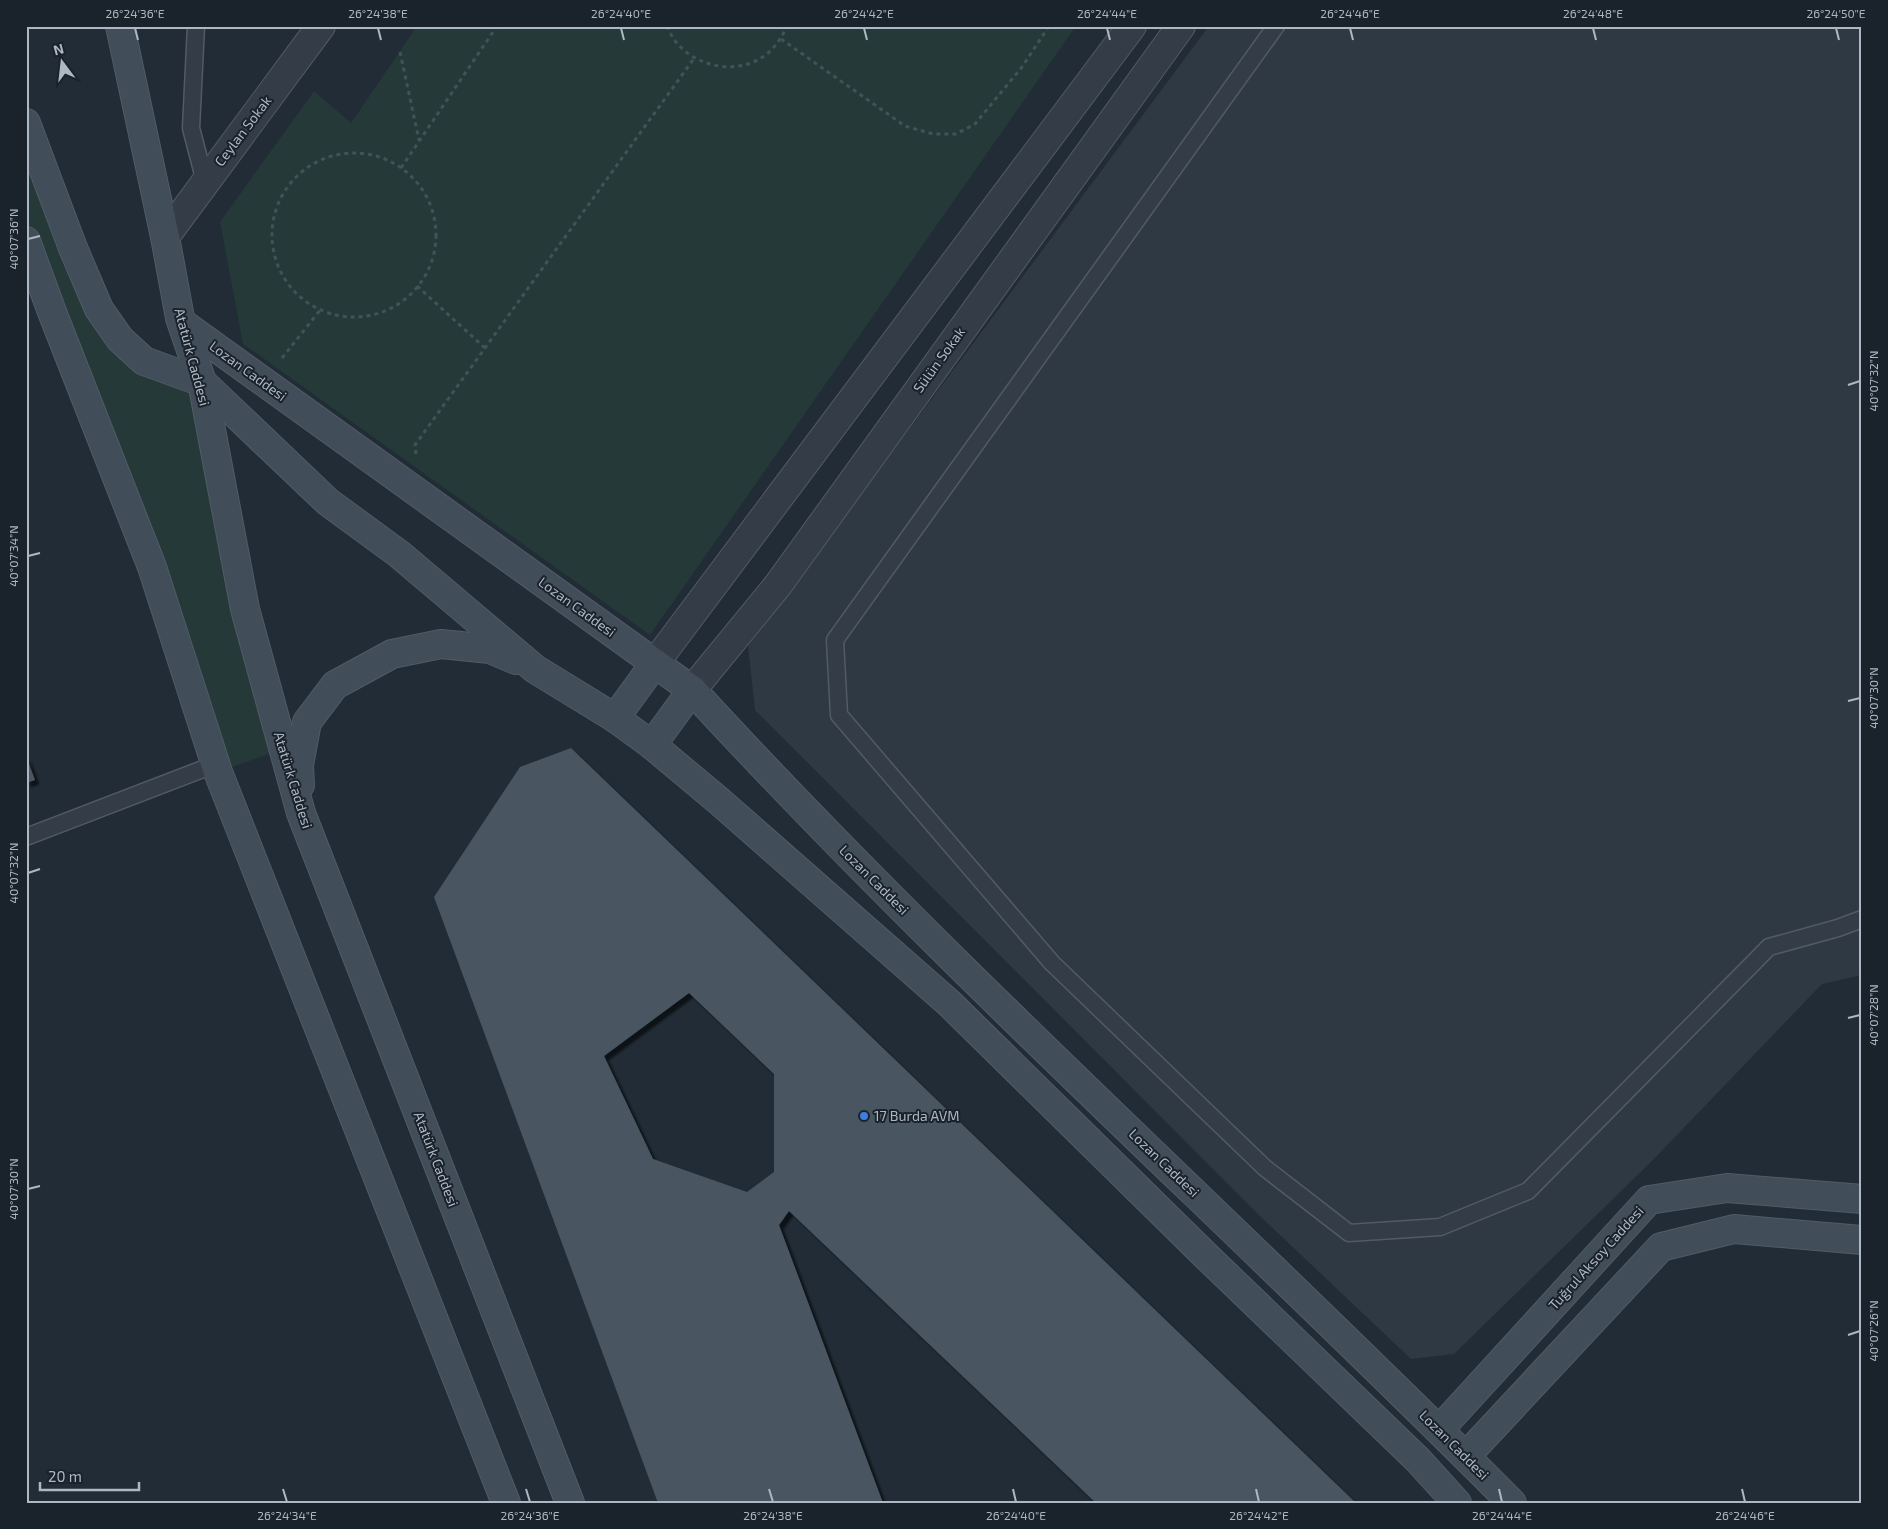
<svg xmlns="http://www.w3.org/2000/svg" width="1888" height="1529" font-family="'Exo 2',sans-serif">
<defs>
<filter id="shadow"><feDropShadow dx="4.5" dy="4.5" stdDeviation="1" flood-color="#0009"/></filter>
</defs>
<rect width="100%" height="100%" fill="#212c36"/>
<polygon fill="#2e3944" points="1209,26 1862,26 1862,975 1822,984 1652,1161 1454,1354 1411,1359 1262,1218 755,710 748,646"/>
<g fill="#243938">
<polygon points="417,26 1076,26 650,635 243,344 220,222 314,91 351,123"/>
<polygon points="26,123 120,339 202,382 283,749 218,772 26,241"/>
</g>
<g fill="#495662" fill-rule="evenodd" filter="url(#shadow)">
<path d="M571,748L1356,1503H1096L789,1211L779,1225L883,1503H658L434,897L520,767ZM689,993L774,1074V1172L747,1192L653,1159L604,1056Z"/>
<polygon points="26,756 35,780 26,783"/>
</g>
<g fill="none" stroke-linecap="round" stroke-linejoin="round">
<g stroke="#525b65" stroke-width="19">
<g id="lane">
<polyline points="196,26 191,128 205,182"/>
<polyline points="1276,26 835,640 839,715 1052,963 1265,1168 1349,1233 1440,1227 1528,1191 1769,947 1838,928 1862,919"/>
<polyline points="26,837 216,764"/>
</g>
</g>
<g stroke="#525b65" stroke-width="30">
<g id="street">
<polyline points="165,237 321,26"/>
<polyline points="655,663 1132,26"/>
<polyline points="692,690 778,585 1181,26"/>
</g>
</g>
<g stroke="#525b65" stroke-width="30">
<g id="secondary">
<polyline points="120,26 165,237 180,318 202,382 245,609 301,813 570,1503"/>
<polyline points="26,123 73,248 99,309 120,339 144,361 202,382 328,502 399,554 535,669 615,718 652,745 719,801 949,1003 1203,1253 1418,1460 1457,1503"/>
<polyline points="26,241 52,312 152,567 218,772 506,1503"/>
<path d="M182,323L692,690C952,973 1241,1230 1512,1503"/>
<polyline points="615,718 655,663"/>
<polyline points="652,745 692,690"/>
<polyline points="300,785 299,765 307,722 335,685 392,654 441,644 490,649 516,660"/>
<polyline points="1439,1430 1649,1200 1727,1188 1862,1199"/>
<polyline points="1466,1456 1661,1247 1734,1229 1862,1240"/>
</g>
</g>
<g stroke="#405455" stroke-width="3" stroke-dasharray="4 4" stroke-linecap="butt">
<path d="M667,26C681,64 734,80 767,54C776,46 782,37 787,26"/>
<polyline points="781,39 905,126 933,134 956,134 975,124 1022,67 1049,26"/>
<polyline points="400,52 419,140"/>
<circle cx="354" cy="235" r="82"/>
<polyline points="401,168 497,26"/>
<polyline points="417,286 485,348"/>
<polyline points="282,358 321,309"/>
<polyline points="416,454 415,445 695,57"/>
</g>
<use href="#lane" stroke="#343d47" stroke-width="16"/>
<use href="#street" stroke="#343d47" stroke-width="28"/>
<use href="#secondary" stroke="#424d5a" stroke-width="28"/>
</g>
<path fill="none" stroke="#aeb8c4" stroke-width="2" d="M135,28L138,40M378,28L381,40M621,28L624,40M864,28L867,40M1107,28L1110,40M1350,28L1353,40M1593,28L1596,40M1836,28L1839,40M28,239L40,236M1848,385L1860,381M28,556L40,553M1848,701L1860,698M28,873L40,869M1848,1018L1860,1015M28,1189L40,1186M1848,1335L1860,1331M283,1489L287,1502M526,1489L530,1502M769,1489L773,1502M1013,1489L1016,1502M1256,1489L1259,1502M1499,1489L1502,1502M1742,1489L1745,1502"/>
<circle fill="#3f7fe0" stroke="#1a222b" stroke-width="2" cx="864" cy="1116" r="5"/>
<g text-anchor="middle" stroke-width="4" stroke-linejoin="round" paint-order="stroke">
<g font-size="14" fill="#aeb8c4" stroke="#1a222b">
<text transform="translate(243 131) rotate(-53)" y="5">Ceylan Sokak</text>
<text transform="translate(192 357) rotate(75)" y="5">Atatürk Caddesi</text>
<text transform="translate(939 360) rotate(-54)" y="5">Sülün Sokak</text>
<text transform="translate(248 371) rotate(36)" y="5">Lozan Caddesi</text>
<text transform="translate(577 607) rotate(36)" y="5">Lozan Caddesi</text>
<text transform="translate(293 780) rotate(73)" y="5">Atatürk Caddesi</text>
<text transform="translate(874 880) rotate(45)" y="5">Lozan Caddesi</text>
<text transform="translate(436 1159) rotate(69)" y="5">Atatürk Caddesi</text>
<text transform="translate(1164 1163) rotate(44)" y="5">Lozan Caddesi</text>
<text transform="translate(1596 1258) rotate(-48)" y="5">Tuğrul Aksoy Caddesi</text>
<text transform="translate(1454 1445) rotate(45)" y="5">Lozan Caddesi</text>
</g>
<g font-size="14" fill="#aeb8c4" stroke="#1a222b" text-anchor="start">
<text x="874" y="1121">17 Burda AVM</text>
</g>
</g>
<rect width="1888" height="1529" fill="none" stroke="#1a222b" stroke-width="55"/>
<g transform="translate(62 62) rotate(345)" stroke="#1a222b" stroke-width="4" paint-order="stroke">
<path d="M0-4L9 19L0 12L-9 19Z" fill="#aeb8c4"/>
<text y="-8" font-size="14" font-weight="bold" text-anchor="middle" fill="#aeb8c4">N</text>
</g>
<path d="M40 1482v8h99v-8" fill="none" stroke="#aeb8c4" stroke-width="2.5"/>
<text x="48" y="1482" font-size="15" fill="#aeb8c4" stroke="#1a222b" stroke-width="4" paint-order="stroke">20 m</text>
<rect x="28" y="28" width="1832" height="1474" fill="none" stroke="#aeb8c4" stroke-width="2"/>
<g font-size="12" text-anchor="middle" fill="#aeb8c4">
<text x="135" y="18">26°24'36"E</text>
<text x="378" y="18">26°24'38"E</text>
<text x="621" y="18">26°24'40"E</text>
<text x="864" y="18">26°24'42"E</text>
<text x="1107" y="18">26°24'44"E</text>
<text x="1350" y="18">26°24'46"E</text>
<text x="1593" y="18">26°24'48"E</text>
<text x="1836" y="18">26°24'50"E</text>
<text transform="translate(14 239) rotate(-90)" y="4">40°07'36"N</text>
<text transform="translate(1874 381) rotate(-90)" y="4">40°07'32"N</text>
<text transform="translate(14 556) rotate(-90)" y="4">40°07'34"N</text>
<text transform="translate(1874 698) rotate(-90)" y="4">40°07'30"N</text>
<text transform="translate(14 873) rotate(-90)" y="4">40°07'32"N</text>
<text transform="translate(1874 1015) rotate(-90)" y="4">40°07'28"N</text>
<text transform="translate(14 1189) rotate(-90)" y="4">40°07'30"N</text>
<text transform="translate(1874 1331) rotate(-90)" y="4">40°07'26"N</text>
<text x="287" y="1520">26°24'34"E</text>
<text x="530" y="1520">26°24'36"E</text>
<text x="773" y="1520">26°24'38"E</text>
<text x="1016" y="1520">26°24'40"E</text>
<text x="1259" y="1520">26°24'42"E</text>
<text x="1502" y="1520">26°24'44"E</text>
<text x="1745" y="1520">26°24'46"E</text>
</g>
</svg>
